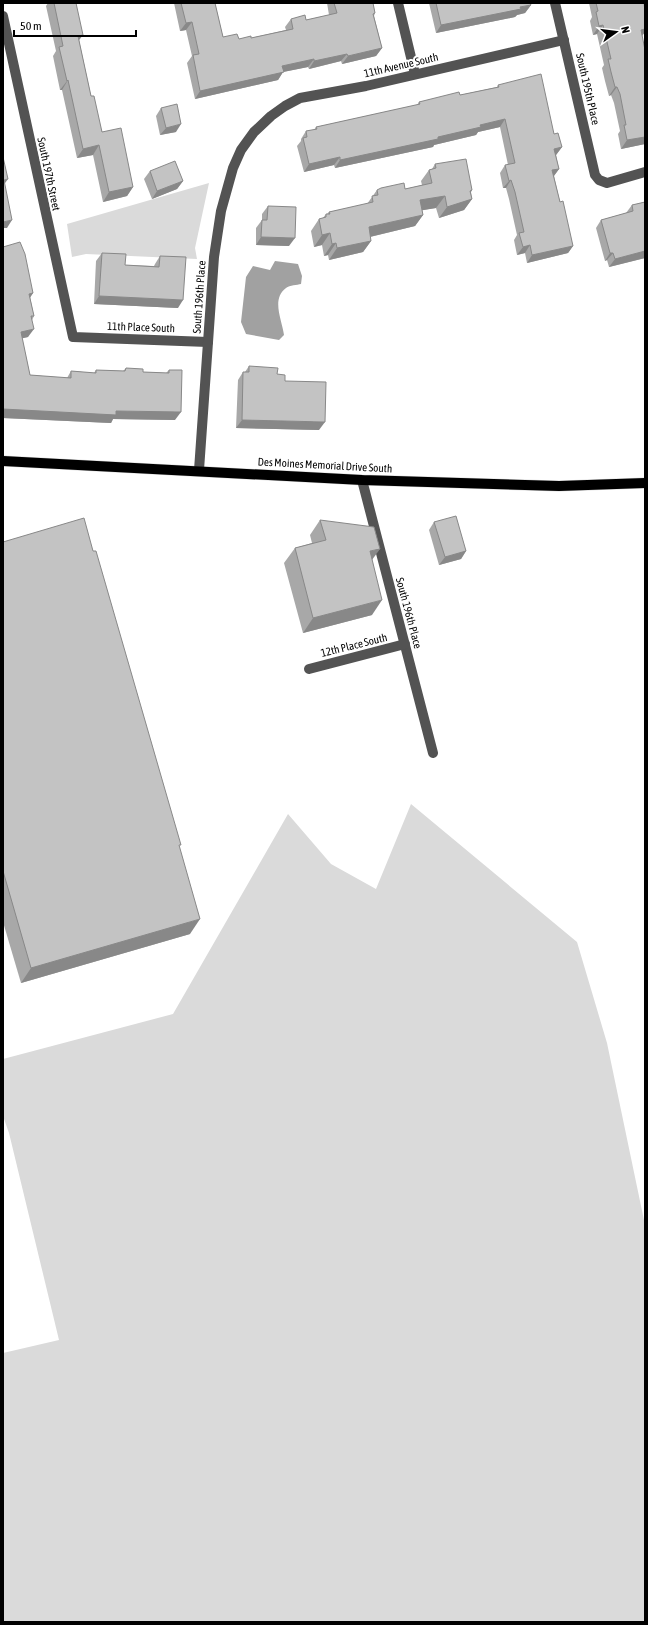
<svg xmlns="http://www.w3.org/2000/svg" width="648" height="1625" font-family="'Asap Condensed',sans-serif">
<rect width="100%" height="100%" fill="#fff"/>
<g fill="#dadada">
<polygon points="209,183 195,248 197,259 86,254 72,257 67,224"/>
<polygon points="411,804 577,942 607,1043 645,1225 645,1622 3,1622 3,1353 59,1340 9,1133 3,1116 3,1059 173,1014 288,814 331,864 376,889"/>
</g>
<path fill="#a1a1a1" d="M275,261L298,264L302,276L301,284C297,285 290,285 286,288C271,299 282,320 284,335L279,340L246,334L241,322L246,277L253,266L270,270Z"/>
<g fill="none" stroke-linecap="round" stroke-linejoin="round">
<g stroke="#dbdbdb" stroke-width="11">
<polyline id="major" points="3,461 362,480 559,486 645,483"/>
</g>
<g stroke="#535353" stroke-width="10">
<polyline points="398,3 415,74"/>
<polyline points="555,3 595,175 599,180 607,183 645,172"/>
<polyline points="3,16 73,337 208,342"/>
<polyline points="199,470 214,257 221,211 233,168 241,150 254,132 271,116 285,106 300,98 366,86 564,40"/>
<polyline points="362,480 433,753"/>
<polyline points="309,669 405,644"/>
</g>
<use href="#major" stroke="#000" stroke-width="10"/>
</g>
<g fill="#a8a8a8">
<polygon points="48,3 76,3 79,40 91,96 102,132 133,187 127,196 103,202 93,155 77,158 62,90 60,90 53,56 56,51 46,6"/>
<polygon points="174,3 215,3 223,37 239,39 251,38 286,30 285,27 291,19 306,20 329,15 327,3 373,3 375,13 374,16 382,48 376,56 342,64 341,61 309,69 308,67 283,72 278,80 195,99 187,63 192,56 186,30 180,31"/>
<polygon points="429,3 530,3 531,5 525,13 517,15 515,17 436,33"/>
<polygon points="589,3 635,3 645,12 645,32 642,36 645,50 645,144 621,149 618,134 620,131 614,103 611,95 609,96 605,81 602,68 604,65 597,34 593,35 590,21 592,17"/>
<polygon points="498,85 554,134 562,147 556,155 559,169 554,176 560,202 573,246 568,253 527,263 525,253 517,255 514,240 517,235 509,199 506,188 503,188 500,173 505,165 508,165 500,127 478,132 476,135 434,145 433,147 335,168 334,165 304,172 297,146 301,141 301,139 306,131 314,130 316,127 417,105 419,102 460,95 497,87"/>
<polygon points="161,108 176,132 160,135 156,116"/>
<polygon points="435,164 472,190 471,192 472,199 464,210 439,218 436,208 422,210 423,215 415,226 370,237 371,241 363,252 329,260 328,255 324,256 322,245 314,247 311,231 319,219 323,218 326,214 327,214 329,212 367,204 377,190 405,189 422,185 421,181 429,170 432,169"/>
<polygon points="150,171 183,181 177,189 152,199 144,179"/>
<polygon points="645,202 645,258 609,267 607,260 605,261 596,228 601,220 626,213 632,205"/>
<polygon points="268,206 289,246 256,245 256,228 262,220 262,214"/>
<polygon points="3,247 33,293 30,297 34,316 32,320 28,337 22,338 30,375 67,378 71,371 94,373 96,370 123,371 126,368 143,372 166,373 169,370 175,420 113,419 111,423 3,418"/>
<polygon points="102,253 125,265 154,266 155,264 160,256 178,308 94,304 96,261"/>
<polygon points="249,366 277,374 319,430 236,428 238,380 243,372 245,372"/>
<polygon points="320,520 372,560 372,615 303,633 284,563 295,548 312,543 310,535"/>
<polygon points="434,522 466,551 461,559 439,565 429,530"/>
<polygon points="3,542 179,847 190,934 21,983 3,922"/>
</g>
<g fill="#888">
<polygon points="531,5 525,13 517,15 515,17 436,33 441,25"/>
<polygon points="192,22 186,30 180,31 186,23"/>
<polygon points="603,25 597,34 593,35 599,26"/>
<polygon points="645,29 645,32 641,37 641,30"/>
<polygon points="83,35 76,44 78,36"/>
<polygon points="382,48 376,56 342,64 348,56"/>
<polygon points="347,54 341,61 309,69 314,61"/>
<polygon points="314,59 308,67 283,72 278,80 195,99 200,91 282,66"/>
<polygon points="68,80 62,90 60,90 67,81"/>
<polygon points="615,87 617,87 611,95 609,96"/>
<polygon points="505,119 500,127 478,132 476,135 434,145 433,147 335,168 340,160 480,125"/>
<polygon points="181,124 176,132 160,135 166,128"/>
<polygon points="645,137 645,144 621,149 627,140"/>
<polygon points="99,145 93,155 77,158 83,149"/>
<polygon points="562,147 556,155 549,157 554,149"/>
<polygon points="340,157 334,165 304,172 309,164"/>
<polygon points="559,169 553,177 552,170"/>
<polygon points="8,179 3,186 4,180"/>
<polygon points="511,180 506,188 503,188 509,181"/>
<polygon points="183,181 177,189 152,199 157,191"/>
<polygon points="133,187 127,196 103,202 109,192"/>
<polygon points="472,190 465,201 472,199 464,210 439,218 447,207 470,191"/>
<polygon points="445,196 436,208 412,212 420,200"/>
<polygon points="423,215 415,226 361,239 369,227"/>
<polygon points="12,220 7,228 3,228 3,222"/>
<polygon points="330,233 322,245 314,247 322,235"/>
<polygon points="261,237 295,238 289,246 256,245"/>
<polygon points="371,241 363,252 329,260 337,248"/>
<polygon points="336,243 328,255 324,256 332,244"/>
<polygon points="530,245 525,253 517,255 523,247"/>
<polygon points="573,246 568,253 527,263 532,255"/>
<polygon points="645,251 645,258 609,267 615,259"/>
<polygon points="610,253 613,253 607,260 605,261"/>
<polygon points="33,293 28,301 29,294"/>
<polygon points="99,296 183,300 178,308 94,304"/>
<polygon points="34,329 28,337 15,340 21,332"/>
<polygon points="3,409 116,411 181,412 175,420 113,419 111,423 3,418"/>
<polygon points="242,420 325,422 319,430 236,428"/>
<polygon points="380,549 369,564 370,551"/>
<polygon points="466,551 461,559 439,565 445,557"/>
<polygon points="382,600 372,615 303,633 313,618"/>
<polygon points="200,919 190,934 21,983 31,968"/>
</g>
<g fill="#c3c3c3" stroke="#888">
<polygon points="54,3 76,3 83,35 78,36 91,96 94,96 102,132 121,128 133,187 109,192 99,145 83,149 68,80 67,81 59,47 63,46"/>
<polygon points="181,3 215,3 223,37 237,34 239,39 251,36 251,38 293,29 291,19 305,15 306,20 337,13 334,3 373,3 375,13 373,14 382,48 348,56 347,54 314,61 314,59 282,66 284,72 200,91 193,55 199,54 192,22 186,23"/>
<polygon points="436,3 530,3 531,5 520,7 521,9 441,25"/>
<polygon points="596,3 644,3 645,12 645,29 641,30 645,50 645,137 627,140 624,125 626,125 620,94 617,87 615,87 611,72 608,59 611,59 603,25 599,26 596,12 598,11"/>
<polygon points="541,74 554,134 558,133 562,147 554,149 559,169 552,170 560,202 563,201 573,246 532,255 530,245 523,247 519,233 524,232 515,192 511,180 509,181 505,165 515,163 505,119 480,125 481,127 438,137 438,139 340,160 340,157 309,164 303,138 307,137 306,131 317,129 316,127 420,104 419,102 459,92 460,95 499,87 498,85"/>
<polygon points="177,104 181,124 166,128 161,108"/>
<polygon points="3,157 8,179 4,180 12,220 3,222"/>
<polygon points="466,159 472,190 470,191 472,199 447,207 445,196 420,200 423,215 369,227 371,241 337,248 336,243 332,244 330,233 322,235 319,219 326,217 326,214 330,214 329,212 373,202 372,196 378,195 377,190 381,188 404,183 405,189 432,183 429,170 436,168 435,164"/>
<polygon points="175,161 183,181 157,191 150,171"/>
<polygon points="645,202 645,251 615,259 613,253 610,253 601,220 633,211 632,205"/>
<polygon points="268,206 296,207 295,238 261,237 262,220 267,220"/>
<polygon points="20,242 25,254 33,293 29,294 34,316 31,316 34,329 21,332 30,375 71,378 71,371 96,373 96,370 125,371 126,368 143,369 143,372 169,373 169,370 182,370 181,412 116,411 116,415 3,409 3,247"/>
<polygon points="102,253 126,254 125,265 159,267 160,256 186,257 183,300 99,296"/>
<polygon points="249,366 278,368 277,374 285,375 285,381 326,382 325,422 242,420 243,372 249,372"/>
<polygon points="456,516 466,551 445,557 434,522"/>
<polygon points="84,518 93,551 96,551 181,845 179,845 200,919 31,968 3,871 3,542"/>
<polygon points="320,520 374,527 380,549 370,551 382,600 313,618 295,548 326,540"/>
</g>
<g text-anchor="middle" stroke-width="4" stroke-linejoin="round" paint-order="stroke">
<g font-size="11" fill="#000" stroke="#fff">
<text transform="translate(401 65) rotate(-13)" y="4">11th Avenue South</text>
<text transform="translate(588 89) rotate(77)" y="4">South 195th Place</text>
<text transform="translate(49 174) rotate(78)" y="4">South 197th Street</text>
<text transform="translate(199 297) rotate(-86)" y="4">South 196th Place</text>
<text transform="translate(141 327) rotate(2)" y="4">11th Place South</text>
<text transform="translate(325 465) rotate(3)" y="4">Des Moines Memorial Drive South</text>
<text transform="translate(409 613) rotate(75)" y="4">South 196th Place</text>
<text transform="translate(354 645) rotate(-14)" y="4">12th Place South</text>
</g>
</g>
<rect width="648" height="1625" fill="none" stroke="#000000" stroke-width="8"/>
<g transform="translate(616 32) rotate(76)" stroke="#ffffff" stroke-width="3" paint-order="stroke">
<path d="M0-3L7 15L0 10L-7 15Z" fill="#000000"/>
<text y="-6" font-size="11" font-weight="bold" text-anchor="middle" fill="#000000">N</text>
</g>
<path d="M14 30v6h122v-6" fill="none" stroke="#000000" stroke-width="2"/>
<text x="20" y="30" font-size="12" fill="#000000" stroke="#ffffff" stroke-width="3" paint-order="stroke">50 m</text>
</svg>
